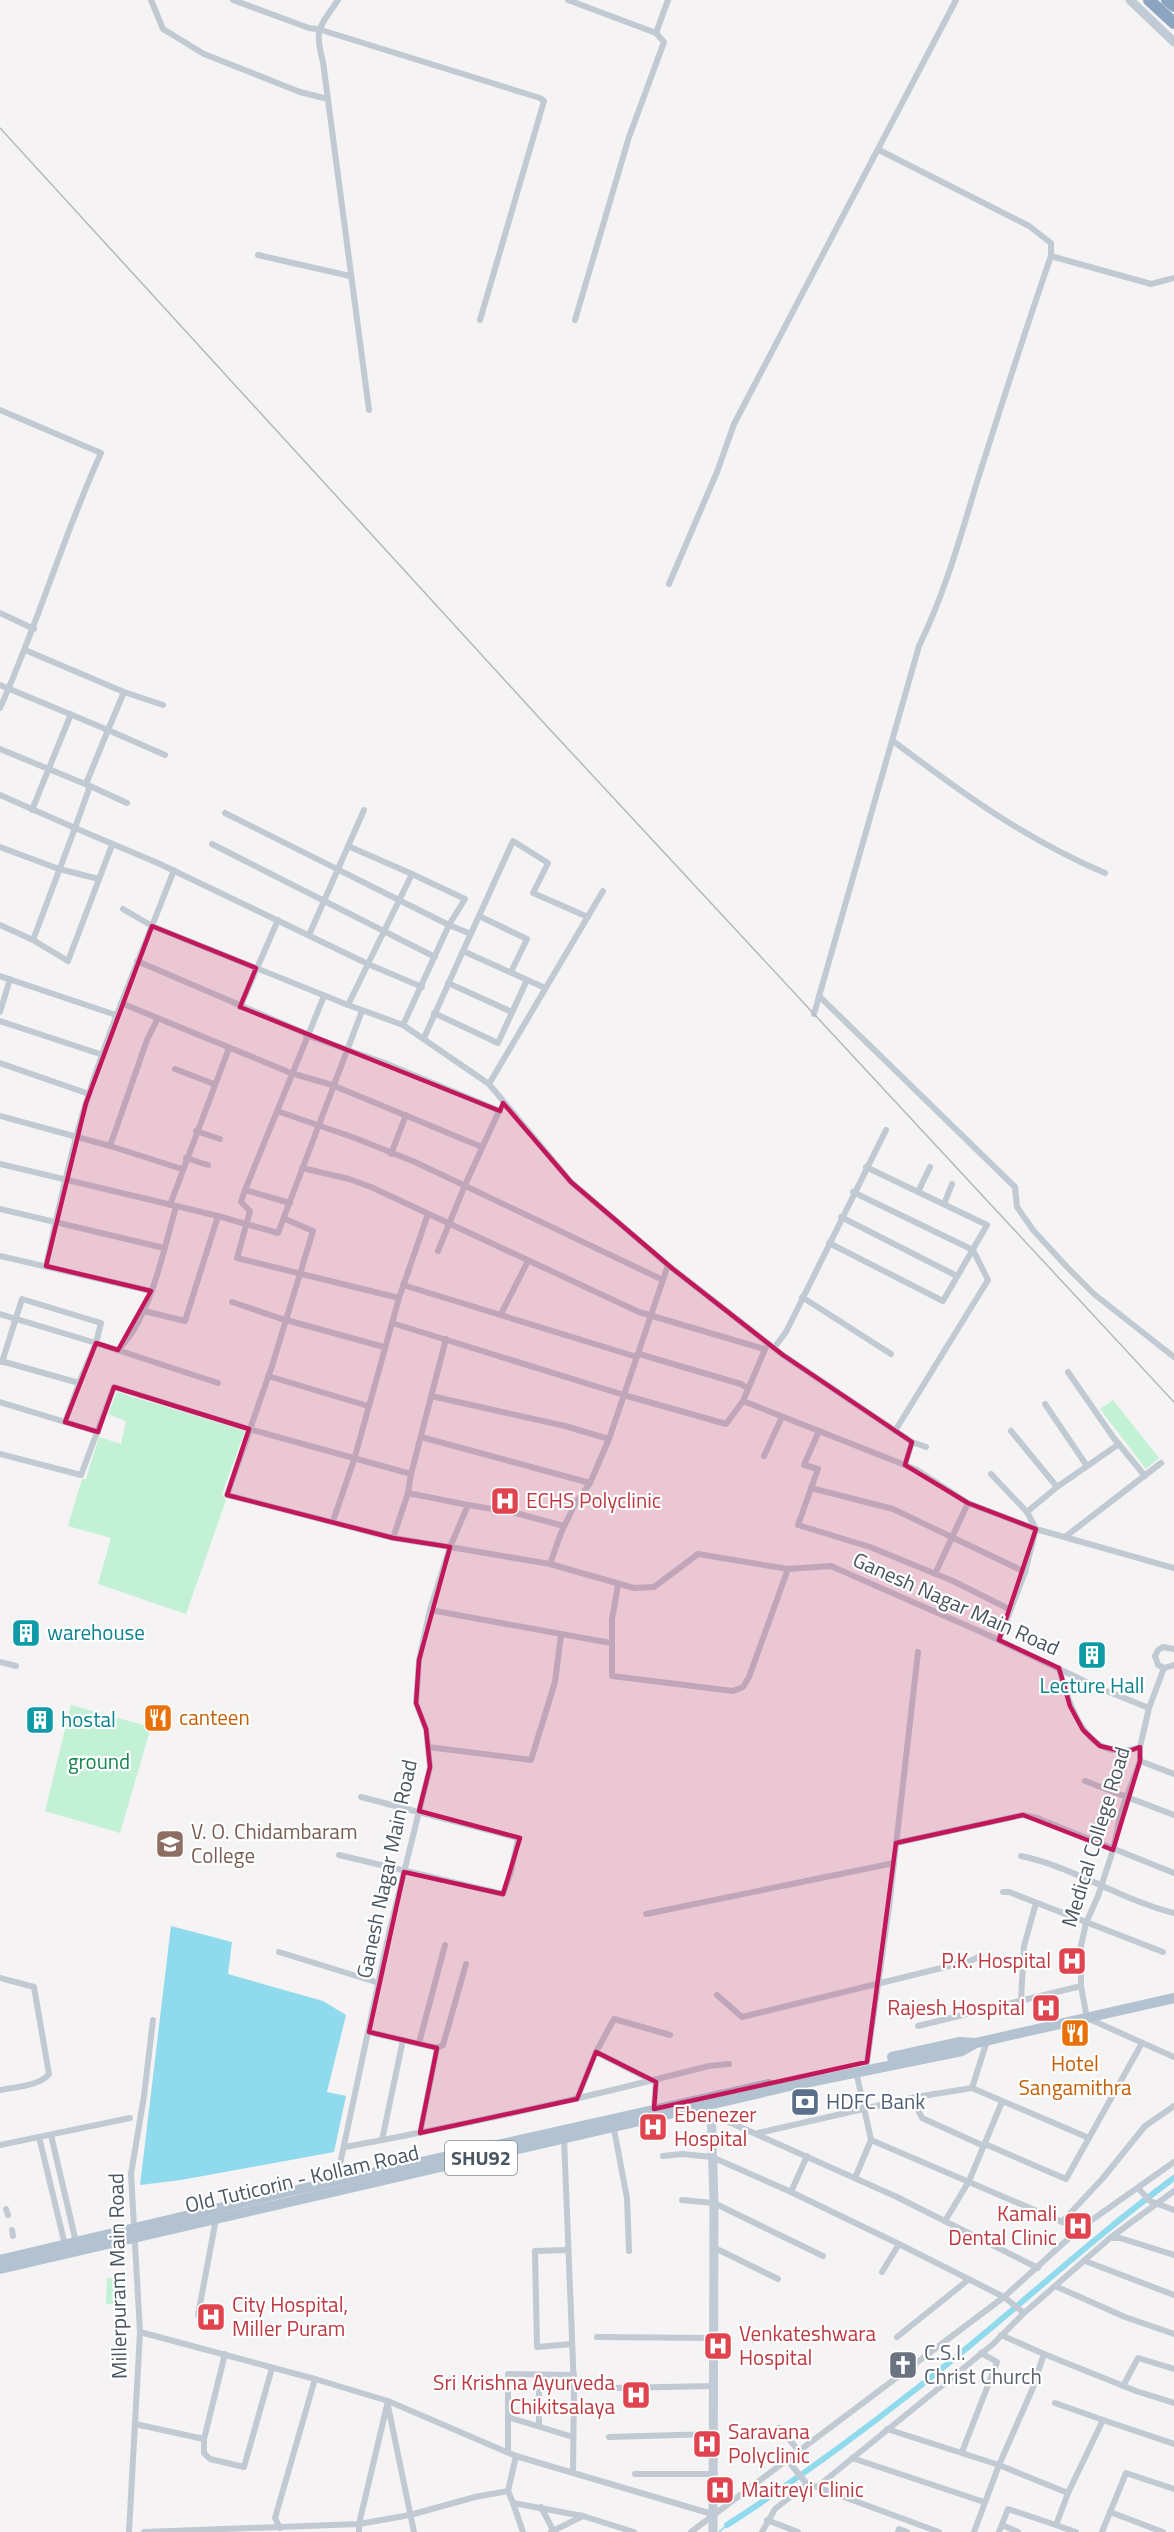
<svg xmlns="http://www.w3.org/2000/svg" width="1174" height="2532" font-family="'Titillium Web',sans-serif">
<rect width="100%" height="100%" fill="#f5f3f3"/>
<g fill="#c3f1d5">
<polygon points="117,1392 245,1431 222,1494 226,1500 186,1614 98,1584 111,1538 68,1526 82,1479 86,1479 99,1437 121,1444 126,1421 108,1414"/>
<polygon points="1113,1400 1159,1458 1146,1469 1100,1409"/>
<polygon points="71,1705 151,1727 120,1833 45,1811"/>
<polygon points="107,2278 124,2279 122,2305 106,2304"/>
</g>
<polygon fill="#90daee" points="171,1926 232,1942 228,1974 323,2001 346,2015 327,2092 346,2096 334,2152 181,2180 140,2185"/>
<g fill="none" stroke-linecap="round" stroke-linejoin="round">
<polyline stroke="#90daee" stroke-width="1.5" points="719,2532 727,2525"/>
<path stroke="#90daee" stroke-width="6" d="M727,2525C792,2483 855,2437 916,2389C1004,2321 1084,2244 1174,2178"/>
<g stroke="#c1cad2" stroke-width="6">
<polyline points="151,0 163,29 204,54 300,92 328,99"/>
<polyline points="233,0 309,28 318,29 540,98 544,101 480,320"/>
<path d="M338,0C319,28 314,28 323,62L369,410"/>
<polyline points="568,0 656,33 664,42 629,137 575,320"/>
<polyline points="656,33 668,0"/>
<polyline points="258,255 350,276"/>
<polyline points="1051,256 1151,284 1174,278"/>
<path d="M0,410L101,453C63,536 38,624 0,708"/>
<polyline points="669,584 717,472 734,424 956,0"/>
<polyline points="0,613 34,629"/>
<polyline points="25,650 124,692 163,705"/>
<polyline points="0,685 108,730 86,784"/>
<polyline points="124,692 108,730 165,755"/>
<path d="M893,741C962,793 1025,839 1105,873"/>
<polyline points="0,749 90,786 75,828 160,864 368,964 348,1005 403,1025 489,1084 571,1182 668,1265 783,1355 912,1442 905,1465 917,1470 968,1503 1036,1529 1174,1568"/>
<polyline points="90,786 127,803"/>
<polyline points="0,795 75,828 33,940 0,925"/>
<polyline points="32,810 71,714"/>
<polyline points="225,813 449,925 403,1025"/>
<polyline points="212,844 435,957"/>
<polyline points="348,846 412,874"/>
<polyline points="0,847 59,869 99,879"/>
<polyline points="123,909 152,926 348,1005"/>
<polyline points="479,916 513,841 548,863 533,893 588,917"/>
<polyline points="309,935 364,810"/>
<polyline points="33,940 68,961 112,845"/>
<polyline points="463,951 479,916 527,939 511,972"/>
<polyline points="137,961 307,1034"/>
<polyline points="0,976 116,1015"/>
<polyline points="448,983 512,1012"/>
<polyline points="422,987 368,964 412,874 465,899 449,925 471,934"/>
<polyline points="324,996 245,1190 241,1202 250,1211 237,1258 399,1298 428,1214"/>
<polyline points="819,996 1015,1187 1017,1207 1033,1230 1067,1267 1094,1294 1174,1357"/>
<polyline points="121,1003 291,1073 332,1085 482,1147"/>
<polyline points="240,1007 278,920"/>
<polyline points="0,1012 10,979"/>
<polyline points="434,1013 498,1043 527,980"/>
<path d="M814,1014L919,646C945,593 960,538 977,482C1001,406 1025,331 1051,256V243L1029,226L879,150"/>
<polyline points="0,1021 103,1055"/>
<polyline points="306,1035 385,1063 500,1111"/>
<polyline points="424,1038 463,951 545,988"/>
<polyline points="0,1063 89,1094"/>
<polyline points="175,1069 214,1084"/>
<polyline points="489,1084 603,891"/>
<polyline points="277,1111 355,1138 415,1162 663,1280"/>
<polyline points="0,1116 110,1146 182,1169"/>
<polyline points="196,1131 220,1139"/>
<polyline points="110,1146 147,1040 158,1018"/>
<polyline points="391,1154 406,1115"/>
<polyline points="186,1158 208,1165"/>
<polyline points="0,1164 218,1216"/>
<polyline points="302,1168 349,1179 371,1187 639,1312 764,1349"/>
<polyline points="245,1190 290,1203"/>
<polyline points="853,1192 973,1250 988,1280 895,1431"/>
<polyline points="918,1192 930,1167"/>
<polyline points="944,1204 952,1184"/>
<polyline points="170,1205 229,1048"/>
<polyline points="0,1209 164,1248"/>
<polyline points="841,1217 957,1276"/>
<polyline points="285,1219 313,1231 272,1366 227,1495 393,1538 450,1547 468,1505 512,1512 564,1526"/>
<polyline points="829,1243 943,1301 987,1225 866,1167"/>
<polyline points="438,1251 465,1185 500,1109"/>
<polyline points="0,1256 151,1291"/>
<path d="M46,1266C58,1212 69,1158 85,1106C110,1025 144,948 174,870"/>
<polyline points="403,1285 637,1357"/>
<polyline points="802,1297 891,1354"/>
<polyline points="232,1302 279,1318 384,1347"/>
<polyline points="144,1311 185,1321 218,1216 278,1233 362,1011"/>
<polyline points="0,1314 96,1343 101,1323 22,1299 2,1362"/>
<polyline points="501,1314 528,1261"/>
<polyline points="392,1323 624,1395 726,1424 743,1401 766,1347"/>
<polyline points="774,1348 786,1332 886,1130"/>
<path d="M118,1350C151,1318 163,1251 176,1207"/>
<polyline points="639,1354 741,1384 747,1388"/>
<polyline points="1,1361 79,1383 96,1343 218,1383"/>
<polyline points="1068,1372 1113,1437 1145,1476"/>
<polyline points="268,1376 368,1406"/>
<polyline points="431,1396 565,1426 609,1439"/>
<polyline points="743,1401 905,1465"/>
<polyline points="0,1402 98,1432"/>
<polyline points="1045,1404 1087,1466"/>
<polyline points="65,1422 79,1383"/>
<polyline points="819,1431 804,1465 818,1469 798,1525 870,1547 953,1581 1009,1609"/>
<polyline points="1011,1431 1057,1487"/>
<polyline points="421,1437 590,1483"/>
<polyline points="912,1442 926,1447"/>
<polyline points="0,1454 81,1475 114,1387 249,1429 411,1474 408,1493 468,1505"/>
<polyline points="764,1456 782,1417"/>
<polyline points="411,1474 446,1339"/>
<polyline points="991,1474 1027,1512"/>
<polyline points="811,1488 893,1509 1025,1572"/>
<polyline points="333,1521 354,1460 399,1298"/>
<polyline points="1065,1537 1161,1463"/>
<polyline points="393,1538 408,1493"/>
<polyline points="550,1564 561,1533 575,1504 590,1483 609,1439 668,1265"/>
<polyline points="935,1574 968,1503"/>
<polyline points="618,1585 612,1619 612,1676 733,1691 743,1687 749,1677 788,1569"/>
<polyline points="430,1610 611,1643"/>
<polyline points="999,1640 1025,1572 1036,1529 1027,1512 1057,1487 1119,1444"/>
<polyline points="1174,1649 1163,1647 1158,1650 1155,1656 1158,1665 1164,1668 1174,1665"/>
<polyline points="0,1662 16,1666"/>
<path d="M1059,1668C1070,1707 1087,1766 1140,1747"/>
<polyline points="1164,1668 1149,1708 1140,1747 1140,1761 1121,1812 1113,1850 1098,1896 1086,1923 1081,1946 1081,1986 1087,2018 1174,2057"/>
<polyline points="428,1747 531,1760 555,1682 561,1635"/>
<polyline points="1140,1761 1174,1774"/>
<polyline points="1085,1781 1174,1815"/>
<polyline points="896,1843 1023,1815 1037,1818 1174,1873"/>
<polyline points="339,1855 503,1894 511,1872 518,1838 361,1797"/>
<path d="M1021,1856C1074,1867 1121,1900 1174,1913"/>
<polyline points="1003,1892 1009,1892 1163,1952"/>
<polyline points="646,1914 894,1863"/>
<polyline points="279,1952 379,1983"/>
<path d="M0,1978L34,1987L49,2074C40,2086 14,2087 0,2090"/>
<polyline points="717,1995 742,2017 970,1961 981,1956"/>
<polyline points="1021,2000 1024,1946 1036,1903"/>
<polyline points="918,2026 1081,1986"/>
<polyline points="369,2032 437,2048"/>
<polyline points="419,2043 445,1945"/>
<polyline points="867,2062 889,1907 918,1652"/>
<polyline points="651,2080 596,2052 614,2019 670,2035"/>
<polyline points="972,2088 987,2041"/>
<polyline points="912,2098 922,2118 984,2146"/>
<polyline points="577,2099 596,2052"/>
<polyline points="654,2109 656,2079"/>
<polyline points="711,2114 897,2197 1038,2268"/>
<polyline points="613,2124 627,2198 629,2251"/>
<polyline points="420,2133 437,2048 443,2045 466,1964"/>
<polyline points="758,2133 916,2097 972,2088 1089,2138"/>
<polyline points="51,2135 76,2242"/>
<polyline points="39,2137 65,2245"/>
<polyline points="564,2138 574,2388 573,2473"/>
<polyline points="382,2140 403,2040"/>
<polyline points="871,2140 1079,2229"/>
<polyline points="985,2144 1066,2179 1142,2043"/>
<polyline points="0,2145 130,2118"/>
<path d="M345,2147C467,2125 588,2097 709,2066L729,2064"/>
<polyline points="663,2156 682,2154 712,2157 791,2192 899,2244 1004,2297 1024,2313"/>
<polyline points="855,2178 871,2140 856,2071"/>
<polyline points="336,2183 389,1933 430,1767 426,1729 416,1703 419,1660 430,1610 450,1547 550,1564 634,1588 654,1587 698,1554 788,1569 831,1566 988,1635 1099,1688 1149,1708"/>
<polyline points="1139,2189 1150,2201 1174,2210"/>
<polyline points="791,2192 807,2156"/>
<polyline points="682,2200 714,2203 823,2256"/>
<polyline points="6,2209 8,2215"/>
<polyline points="945,2221 969,2181 1002,2102"/>
<polyline points="1062,2222 1103,2178 1145,2126 1174,2106"/>
<polyline points="12,2230 13,2236"/>
<polyline points="1111,2238 1120,2238 1174,2255"/>
<polyline points="713,2247 778,2279"/>
<polyline points="568,2250 535,2251 537,2347 572,2344"/>
<polyline points="1085,2261 1174,2295"/>
<polyline points="882,2272 899,2244"/>
<polyline points="1055,2286 1125,2317 1174,2334"/>
<polyline points="198,2315 216,2219"/>
<polyline points="140,2332 315,2379 388,2401 516,2456 712,2514"/>
<polyline points="1001,2335 1044,2354"/>
<polyline points="597,2337 713,2338"/>
<polyline points="897,2337 968,2280"/>
<polyline points="225,2354 204,2439 204,2453 210,2459 244,2467 272,2368"/>
<polyline points="1123,2386 1138,2358 1174,2369"/>
<polyline points="615,2388 713,2386"/>
<polyline points="1055,2403 1103,2420"/>
<polyline points="388,2406 414,2532"/>
<polyline points="508,2417 573,2437"/>
<polyline points="135,2424 204,2439"/>
<polyline points="539,2426 539,2375"/>
<polyline points="779,2428 800,2452"/>
<polyline points="887,2429 999,2465 1032,2390 1044,2354 1136,2391 1174,2403"/>
<polyline points="609,2437 713,2434"/>
<polyline points="508,2452 508,2374 574,2375"/>
<polyline points="962,2452 997,2362 981,2353"/>
<polyline points="852,2458 984,2502"/>
<polyline points="635,2474 713,2474"/>
<polyline points="807,2484 817,2487 992,2345 1024,2313 1110,2238 1174,2191"/>
<polyline points="817,2487 939,2532"/>
<polyline points="508,2491 513,2503 583,2516 634,2532"/>
<polyline points="513,2503 523,2532"/>
<polyline points="541,2507 554,2532"/>
<polyline points="1110,2512 1163,2532"/>
<polyline points="767,2520 798,2532"/>
<polyline points="1002,2525 1018,2532"/>
<polyline points="280,2528 275,2518 315,2379"/>
<polyline points="129,2532 140,2332 131,2174 144,2096 153,2020"/>
<polyline points="144,2532 359,2524 410,2515 475,2497 508,2491 516,2456"/>
<polyline points="359,2532 359,2524 388,2401"/>
<polyline points="551,2532 583,2516"/>
<polyline points="691,2532 1004,2297 1079,2229 1174,2162"/>
<polyline points="762,2532 775,2509 807,2484 788,2461"/>
<polyline points="898,2532 899,2529 907,2532"/>
<polyline points="974,2532 999,2465 1068,2493"/>
<polyline points="999,2532 1008,2509 1056,2525"/>
<polyline points="1076,2532 1056,2525 1068,2493 1103,2420 1174,2444"/>
<polyline points="1102,2532 1126,2473 1174,2489"/>
</g>
<g stroke="#c1cbd6" stroke-width="9">
<polyline points="1130,0 1174,42"/>
<polyline points="711,2106 714,2203 713,2532"/>
</g>
<g stroke="#b3c2d1" stroke-width="10">
<polyline points="892,2057 960,2042 976,2043"/>
<polyline points="0,2260 283,2193 769,2084"/>
<polyline points="0,2269 790,2086 962,2051 976,2043 1174,1998"/>
</g>
<g stroke="#8ba5c1" stroke-width="12">
<polyline points="1149,0 1174,23"/>
<polyline points="1167,0 1174,6"/>
</g>
<polyline stroke="#b5b8bd" stroke-width="1.5" points="0,128 543,722 1174,1402"/>
</g>
<path fill="#c2185b" fill-opacity="0.2" stroke="#c2185b" stroke-width="4.5" stroke-linejoin="round" d="M152,926L256,968L240,1007L500,1111L503,1103L571,1182L673,1269L783,1355L912,1442L905,1465L968,1503L1036,1529L999,1640L1059,1668L1070,1706L1083,1730L1100,1746L1126,1752L1140,1747V1761L1113,1850L1023,1815L896,1843L867,2062L654,2109L656,2082L596,2052L577,2099L420,2133L437,2048L369,2032L404,1872L503,1894L520,1838L419,1811L430,1767L426,1729L416,1703L419,1660L450,1547L393,1538L227,1495L249,1429L114,1387L98,1432L65,1422L96,1343L118,1350L151,1291L46,1266L86,1103Z"/>
<defs>
<g id="hospital-square" transform="scale(1.5)"><rect x="-9" y="-9" width="18" height="18" rx="4" fill="#e0444e" stroke="#fff"/><path d="M-5-5h3v3.5h4V-5h3V5h-3V1.5h-4V5h-3Z" fill="#fff"/></g>
<g id="building-square" transform="scale(1.5)"><rect x="-9" y="-9" width="18" height="18" rx="4" fill="#0f9aa8" stroke="#fff"/><path d="M-4-6H4V6H1V3H-1V6H-4ZM-2.5-4.3h1.7v1.8h-1.7ZM.8-4.3h1.7v1.8H.8ZM-2.5-1h1.7V.8h-1.7ZM.8-1h1.7V.8H.8Z" fill="#fff"/></g>
<g id="restaurant-square" transform="scale(1.5)"><rect x="-9" y="-9" width="18" height="18" rx="4" fill="#e8710a" stroke="#fff"/><path d="M-5-6h1v4h1v-4h1v4h1v-4h1v5L-1.5 .5V6h-2V.5L-5-1ZM5-6V6H3V1.5H1.5Q1.5-4 5-6Z" fill="#fff"/></g>
<g id="university-square" transform="scale(1.5)"><rect x="-9" y="-9" width="18" height="18" rx="4" fill="#8d6e63" stroke="#fff"/><path d="M0-5L7-2L0 1L-7-2ZM-4 1L0 2.5L4 1V4Q0 6-4 4Z" fill="#fff"/></g>
<g id="bank-square" transform="scale(1.5)"><rect x="-9" y="-9" width="18" height="18" rx="4" fill="#5c6f8a" stroke="#fff"/><path d="M-6-4H6V4H-6ZM0-2.3a2.3 2.3 0 1 0 0 4.6a2.3 2.3 0 1 0 0-4.6Z" fill="#fff"/></g>
<g id="church-square" transform="scale(1.5)"><rect x="-9" y="-9" width="18" height="18" rx="4" fill="#6b7280" stroke="#fff"/><path d="M-1.2-6h2.4v3.5h3.3v2.4h-3.3V6h-2.4V-.1h-3.3v-2.4h3.3Z" fill="#fff"/></g>
</defs>
<g fill-rule="evenodd">
<use href="#hospital-square" x="505" y="1501"/>
<use href="#building-square" x="26" y="1633"/>
<use href="#building-square" x="1092" y="1655"/>
<use href="#restaurant-square" x="158" y="1718"/>
<use href="#building-square" x="40" y="1720"/>
<use href="#university-square" x="170" y="1844"/>
<use href="#hospital-square" x="1072" y="1961"/>
<use href="#hospital-square" x="1046" y="2008"/>
<use href="#restaurant-square" x="1075" y="2033"/>
<use href="#bank-square" x="805" y="2102"/>
<use href="#hospital-square" x="653" y="2127"/>
<use href="#hospital-square" x="1078" y="2226"/>
<use href="#hospital-square" x="211" y="2317"/>
<use href="#hospital-square" x="718" y="2346"/>
<use href="#church-square" x="903" y="2365"/>
<use href="#hospital-square" x="636" y="2395"/>
<use href="#hospital-square" x="707" y="2444"/>
<use href="#hospital-square" x="720" y="2490"/>
</g>
<g text-anchor="middle" stroke-width="4.5" stroke-linejoin="round" paint-order="stroke">
<rect fill="#fff" stroke="#808990" stroke-width="1.5" x="445" y="2141" width="72" height="34" rx="4.5"/>
<g font-size="20" font-weight="bold" fill="#4a5661">
<text x="481" y="2165">SHU92</text>
</g>
<g font-size="21" fill="#be3a42" stroke="#fff" text-anchor="start">
<text x="526" y="1508">ECHS Polyclinic</text>
<text x="1051" y="1968" text-anchor="end">P.K. Hospital</text>
<text x="1025" y="2015" text-anchor="end">Rajesh Hospital</text>
<text x="674" y="2122">Ebenezer<tspan x="674" dy="24">Hospital</tspan></text>
<text x="1057" y="2221" text-anchor="end">Kamali<tspan x="1057" dy="24">Dental Clinic</tspan></text>
<text x="232" y="2312">City Hospital,<tspan x="232" dy="24">Miller Puram</tspan></text>
<text x="739" y="2341">Venkateshwara<tspan x="739" dy="24">Hospital</tspan></text>
<text x="615" y="2390" text-anchor="end">Sri Krishna Ayurveda<tspan x="615" dy="24">Chikitsalaya</tspan></text>
<text x="728" y="2439">Saravana<tspan x="728" dy="24">Polyclinic</tspan></text>
<text x="741" y="2497">Maitreyi Clinic</text>
</g>
<g font-size="21" fill="#4a5661" stroke="#fff">
<text transform="translate(956 1604) rotate(24)" y="7">Ganesh Nagar Main Road</text>
<text transform="translate(1096 1837) rotate(-73)" y="7">Medical College Road</text>
<text transform="translate(387 1869) rotate(-78)" y="7">Ganesh Nagar Main Road</text>
<text transform="translate(302 2179) rotate(-13)" y="7">Old Tuticorin - Kollam Road</text>
<text transform="translate(118 2276) rotate(-91)" y="7">Millerpuram Main Road</text>
</g>
<g font-size="21" fill="#0d838f" stroke="#fff" text-anchor="start">
<text x="47" y="1640">warehouse</text>
<text x="1092" y="1693" text-anchor="middle">Lecture Hall</text>
<text x="61" y="1727">hostal</text>
</g>
<g font-size="21" fill="#c56008" stroke="#fff" text-anchor="start">
<text x="179" y="1725">canteen</text>
<text x="1075" y="2071" text-anchor="middle">Hotel<tspan x="1075" dy="24">Sangamithra</tspan></text>
</g>
<g font-size="21" fill="#17864f" stroke="#fff">
<text x="99" y="1769">ground</text>
</g>
<g font-size="21" fill="#785e54" stroke="#fff" text-anchor="start">
<text x="191" y="1839">V. O. Chidambaram<tspan x="191" dy="24">College</tspan></text>
</g>
<g font-size="21" fill="#4e5e75" stroke="#fff" text-anchor="start">
<text x="826" y="2109">HDFC Bank</text>
</g>
<g font-size="21" fill="#5b616d" stroke="#fff" text-anchor="start">
<text x="924" y="2360">C.S.I.<tspan x="924" dy="24">Christ Church</tspan></text>
</g>
</g>
</svg>
